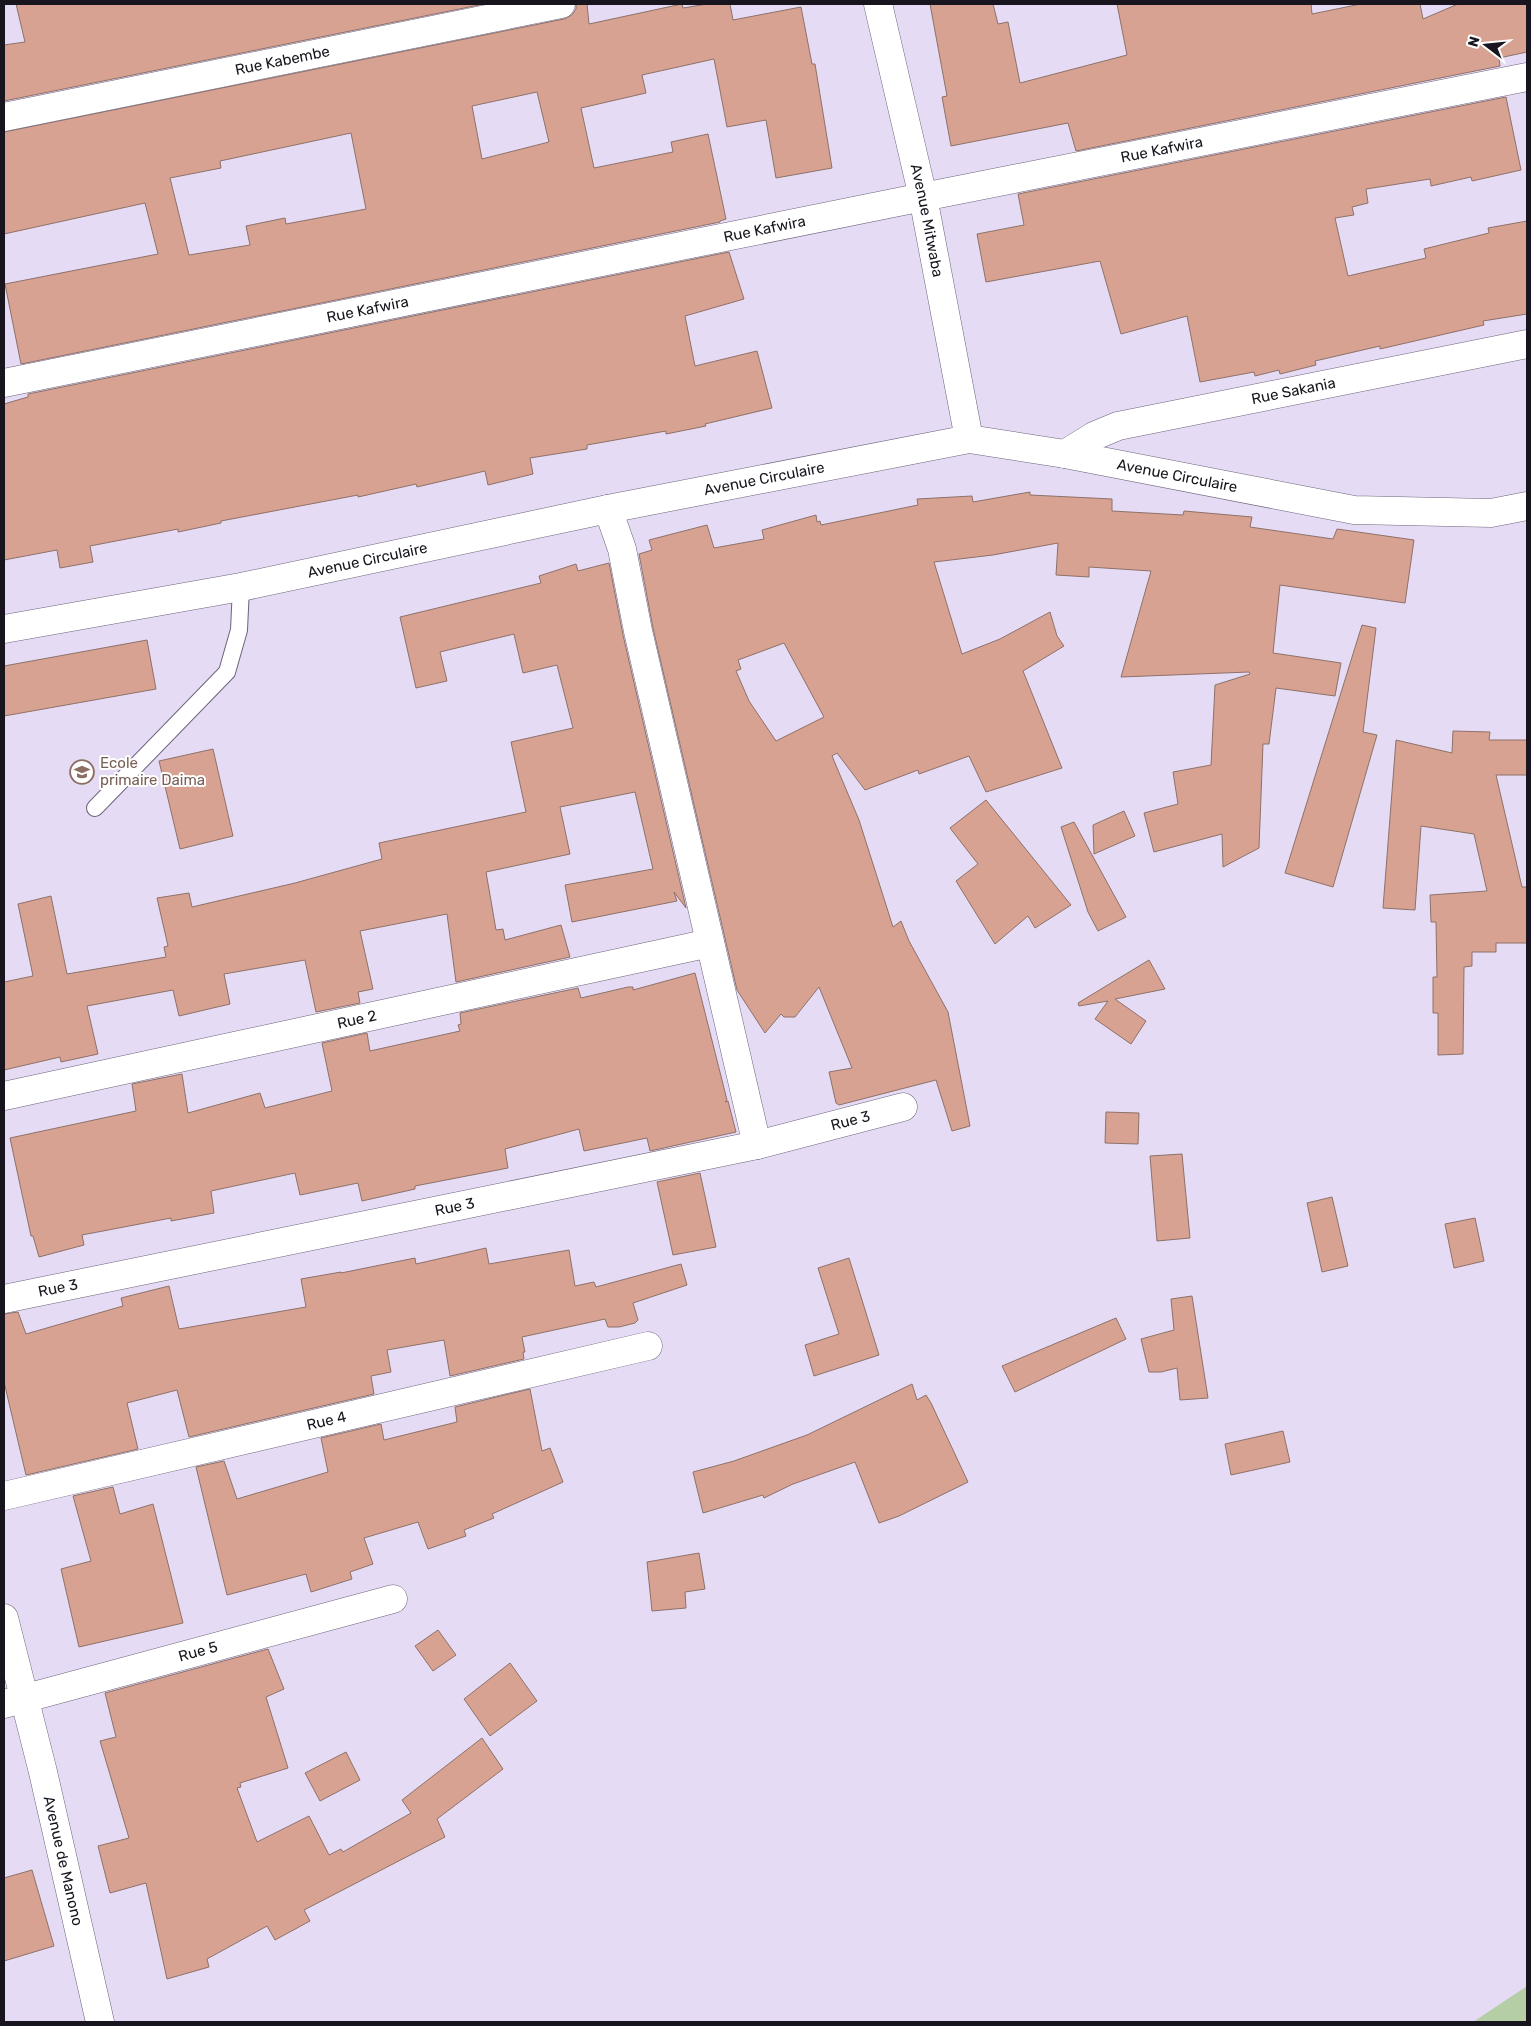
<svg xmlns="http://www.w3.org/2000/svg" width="1531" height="2026" font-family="Rubik,sans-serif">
<rect width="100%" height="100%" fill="#e6dbf5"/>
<polygon fill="#b5cea5" points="1527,1986 1527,2022 1473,2022"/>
<g fill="#d8a292" stroke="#8d7169" fill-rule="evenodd">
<polygon points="16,4 484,4 4,101 4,45 25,42"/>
<path d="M576,4H587L589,24L682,4L683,8L707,4H730L733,20L801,7L812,64H815L832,168L776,178L766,120L727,127L714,59L642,75L646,93L581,108L594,168L673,152L671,142L708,134L726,219L720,221V222L21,364L5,284L158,254L145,203L4,234V132L564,19L572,15L576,9ZM537,92L549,142L482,159L472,106ZM351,133L366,209L286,224L285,218L246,226L250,245L189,255L170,178L221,168L220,161Z"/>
<polygon points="930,4 993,4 998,24 1008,22 1020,83 1127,55 1117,4 1311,4 1312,14 1361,4 1420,4 1423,19 1458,4 1527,4 1527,52 1499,58 1500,66 1076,151 1068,123 951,146 942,97 947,96"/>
<polygon points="1506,97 1521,170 1472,181 1471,177 1431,186 1430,179 1366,189 1368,203 1352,207 1354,215 1335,218 1348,276 1426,258 1424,249 1489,233 1488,228 1527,221 1527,314 1483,321 1484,325 1380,349 1380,346 1315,361 1316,365 1280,374 1279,370 1255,376 1254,372 1200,382 1187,316 1121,334 1100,261 986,282 977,234 1024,225 1018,194"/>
<polygon points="729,252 744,299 685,316 695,366 757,351 772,408 705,424 706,426 666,434 666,431 587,445 587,449 530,458 533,474 488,485 485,471 417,487 416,484 358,497 358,495 221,521 221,523 178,532 178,529 90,546 93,562 60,568 57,550 4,560 4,404 28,397 28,394"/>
<path d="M1030,492V495L1112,499V511L1183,515L1184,511L1252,517L1250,527L1333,539L1337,529L1414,540L1405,603L1280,585L1273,653L1341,663L1335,696L1276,688L1269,744H1263L1259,848L1223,867L1222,834L1154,852L1144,813L1178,804L1173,772L1211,765L1215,685L1250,674L1249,672L1121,677L1151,571L1089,567V577L1056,575L1058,543L993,555L934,562L962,654L1000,639L1050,612L1057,636L1064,646L1023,671L1062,768L986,792L969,756L919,774L918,770L865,790L837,753L832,756L859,820L893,927L901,921L909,941L948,1012L970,1126L952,1131L936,1080L839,1105L836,1103L829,1072L852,1068L819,987L795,1017H784L781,1014L765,1033L737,990L653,628L639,554L652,550L649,540L707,525L714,548L764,539L762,530L816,515L817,522L820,521L821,525L918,505L917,499L972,496L973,502ZM784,643L824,717L776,741L749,701L736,671L741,669L738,660Z"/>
<polygon points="609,563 623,635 686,908 674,892 677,901 572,922 565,885 653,869 635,792 560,807 570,854 486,872 496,930 503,929 505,940 561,925 570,957 456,982 447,914 360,931 373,989 358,992 360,1003 316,1012 305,960 224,974 230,1004 179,1016 173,990 87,1006 98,1054 61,1062 60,1057 4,1070 4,982 33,976 18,904 51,896 67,974 166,957 164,947 168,946 157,898 189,893 192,907 295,883 382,859 379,843 526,812 511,742 573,728 557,665 523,673 514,634 440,652 447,681 416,688 400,617 541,583 539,576 576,564 578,571"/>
<polygon points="1362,625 1376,628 1363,732 1377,735 1333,887 1285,873"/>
<polygon points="147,640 156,689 4,716 4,666"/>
<polygon points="1453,731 1490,732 1489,740 1527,740 1527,775 1496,775 1522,887 1527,887 1527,943 1496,943 1496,952 1472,952 1472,966 1464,967 1463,1054 1438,1055 1438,1013 1433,1013 1433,977 1437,977 1436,922 1431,922 1430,895 1487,891 1474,834 1421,826 1415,910 1383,908 1396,740 1452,753"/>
<polygon points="213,749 233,836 180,849 159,761"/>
<polygon points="986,800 1071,905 1035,928 1028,916 995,944 956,881 978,864 950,828"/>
<polygon points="1124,811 1135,836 1094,854 1093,825"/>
<polygon points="1074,822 1126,917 1098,931 1088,912 1061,827"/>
<polygon points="1149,960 1165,989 1115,999 1146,1021 1131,1044 1095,1019 1108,1001 1079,1006 1078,1003"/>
<polygon points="695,973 727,1100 725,1102 728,1101 736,1132 650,1151 647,1138 584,1151 579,1129 505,1149 508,1168 415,1186 415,1189 362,1201 358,1183 300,1195 295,1173 211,1191 214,1213 171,1221 171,1218 82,1235 84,1245 39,1257 33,1236 31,1236 10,1138 136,1111 132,1084 182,1074 188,1113 260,1093 265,1108 332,1091 322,1043 367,1033 370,1051 460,1031 458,1025 461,1024 460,1013 578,988 581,998 628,987 633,987 633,990"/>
<polygon points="1106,1112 1139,1113 1138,1144 1105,1143"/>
<polygon points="1182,1154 1190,1238 1157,1241 1150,1156"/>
<polygon points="700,1173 716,1247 673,1255 657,1182"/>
<polygon points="1332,1197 1348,1266 1322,1272 1307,1203"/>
<polygon points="1475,1218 1484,1261 1454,1268 1445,1224"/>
<polygon points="486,1248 489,1264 569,1250 575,1286 594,1282 596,1287 681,1264 687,1285 633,1303 638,1320 635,1323 619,1327 608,1327 605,1319 522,1337 525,1352 523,1352 524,1359 450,1376 444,1340 387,1350 391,1372 371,1376 374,1394 189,1437 177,1390 127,1403 138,1449 26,1475 4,1382 4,1314 18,1312 26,1334 123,1306 121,1298 169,1286 179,1329 306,1307 301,1279 341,1272 341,1273 415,1258 416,1264"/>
<polygon points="849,1258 879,1355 814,1376 805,1345 839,1334 818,1268"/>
<polygon points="1192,1296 1208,1398 1180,1400 1177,1368 1161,1372 1149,1372 1141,1339 1174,1330 1171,1299"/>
<polygon points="1116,1318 1126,1339 1015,1392 1002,1366"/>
<polygon points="912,1384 917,1400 926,1395 931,1403 968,1482 899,1516 879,1523 855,1462 793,1484 764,1498 763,1495 703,1513 693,1472 734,1461 807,1435"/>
<polygon points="530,1389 542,1451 550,1448 563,1482 492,1514 494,1518 464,1530 466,1536 428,1549 418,1522 364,1538 373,1564 350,1572 352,1579 311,1592 306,1574 227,1595 196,1467 224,1461 237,1499 328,1472 321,1438 381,1424 384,1440 457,1422 455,1407"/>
<polygon points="1283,1431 1290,1462 1231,1475 1225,1444"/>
<polygon points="113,1487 120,1514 153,1504 183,1623 79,1647 61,1569 91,1561 73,1496"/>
<polygon points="699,1553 705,1589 685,1592 686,1608 652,1611 647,1562"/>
<polygon points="438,1630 456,1655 433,1671 415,1646"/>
<polygon points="268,1649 284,1689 266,1697 288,1768 240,1783 241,1787 237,1788 257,1842 309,1816 329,1855 341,1849 343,1852 411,1813 402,1800 482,1738 503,1769 437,1819 445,1837 304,1910 310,1921 275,1940 267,1926 207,1959 209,1967 167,1979 146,1883 110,1893 98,1846 129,1838 100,1741 116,1737 105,1693"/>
<polygon points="510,1663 537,1701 490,1736 464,1699"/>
<polygon points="346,1752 360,1780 320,1801 305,1773"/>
<polygon points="32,1870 54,1946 4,1961 4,1878"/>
</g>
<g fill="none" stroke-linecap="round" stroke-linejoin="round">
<g stroke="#6d647a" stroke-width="18">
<polyline id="lane" points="95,808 227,672 239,630 241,587"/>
</g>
<g stroke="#6d647a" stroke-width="29">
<g id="street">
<path id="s1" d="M878,4L923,197L969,439"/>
<path id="s2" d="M4,117L561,4"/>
<path id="s3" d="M4,383L923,197L1527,77"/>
<path id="s4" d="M1065,454L1094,436L1118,426L1527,344"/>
<polyline points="608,509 622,549 638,631 757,1145"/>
<path id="s5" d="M4,629L241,587L608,509L969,439L1065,454L1354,510L1491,513L1527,506"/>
<path id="s6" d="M4,1096L710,943"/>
<path id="s7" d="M4,1299L757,1145L903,1107"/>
<path id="s8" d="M4,1496L648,1346"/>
<path id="s9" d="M4,1618L43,1772L100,2022"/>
<path id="s10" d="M4,1704L393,1599"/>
</g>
</g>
<use href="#lane" stroke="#fff" stroke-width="16"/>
<use href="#street" stroke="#fff" stroke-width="28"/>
</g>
<defs>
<g id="school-ring" transform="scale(1.25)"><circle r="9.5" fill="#fff" stroke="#8d6e63" stroke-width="1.5"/><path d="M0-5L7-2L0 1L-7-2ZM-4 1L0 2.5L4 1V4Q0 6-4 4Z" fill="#8d6e63"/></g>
</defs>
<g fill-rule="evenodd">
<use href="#school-ring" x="82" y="772"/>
</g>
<g text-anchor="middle" stroke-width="4" stroke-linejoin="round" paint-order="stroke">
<g font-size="15" fill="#18151e" stroke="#fff">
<text dy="5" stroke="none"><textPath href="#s2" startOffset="284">Rue Kabembe</textPath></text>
<text dy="5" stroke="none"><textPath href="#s3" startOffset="1181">Rue Kafwira</textPath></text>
<text dy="5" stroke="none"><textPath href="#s1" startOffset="222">Avenue Mitwaba</textPath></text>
<text dy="5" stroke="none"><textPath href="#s3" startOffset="776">Rue Kafwira</textPath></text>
<text dy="5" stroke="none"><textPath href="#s3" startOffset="371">Rue Kafwira</textPath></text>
<text dy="5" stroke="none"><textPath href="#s4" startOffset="239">Rue Sakania</textPath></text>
<text dy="5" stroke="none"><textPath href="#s5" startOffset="1195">Avenue Circulaire</textPath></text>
<text dy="5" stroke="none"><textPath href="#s5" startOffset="775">Avenue Circulaire</textPath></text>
<text dy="5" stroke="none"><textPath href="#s5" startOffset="370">Avenue Circulaire</textPath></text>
<text dy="5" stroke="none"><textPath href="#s6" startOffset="361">Rue 2</textPath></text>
<text dy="5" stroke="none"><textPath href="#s7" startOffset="865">Rue 3</textPath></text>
<text dy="5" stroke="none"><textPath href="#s7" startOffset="460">Rue 3</textPath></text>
<text dy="5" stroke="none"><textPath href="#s7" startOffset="55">Rue 3</textPath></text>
<text dy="5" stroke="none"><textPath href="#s8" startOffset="331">Rue 4</textPath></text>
<text dy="5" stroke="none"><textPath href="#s10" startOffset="201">Rue 5</textPath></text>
<text dy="5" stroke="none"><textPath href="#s9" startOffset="250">Avenue de Manono</textPath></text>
</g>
<g font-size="15" fill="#785e54" stroke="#fff" text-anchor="start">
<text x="100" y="768">Ecole<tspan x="100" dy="17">primaire Daima</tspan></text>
</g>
</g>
<rect width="1531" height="2026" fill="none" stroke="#18151e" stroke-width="10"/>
<g transform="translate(1486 45) rotate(286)" stroke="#ffffff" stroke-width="4" paint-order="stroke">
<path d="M0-4L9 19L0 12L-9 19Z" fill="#18151e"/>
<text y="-8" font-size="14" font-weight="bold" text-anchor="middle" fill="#18151e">N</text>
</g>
</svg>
